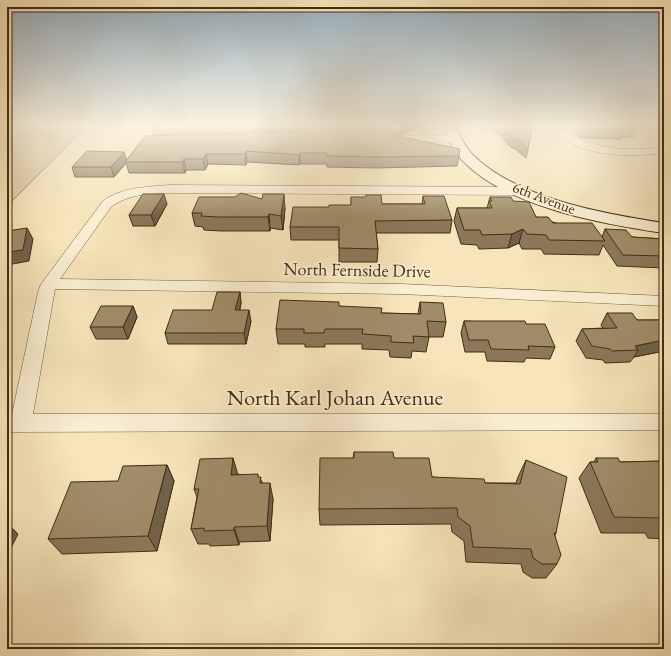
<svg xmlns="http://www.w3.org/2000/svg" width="671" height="656" font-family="'EB Garamond',serif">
<rect width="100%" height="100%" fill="#f6e4ba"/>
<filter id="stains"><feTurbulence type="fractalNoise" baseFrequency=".005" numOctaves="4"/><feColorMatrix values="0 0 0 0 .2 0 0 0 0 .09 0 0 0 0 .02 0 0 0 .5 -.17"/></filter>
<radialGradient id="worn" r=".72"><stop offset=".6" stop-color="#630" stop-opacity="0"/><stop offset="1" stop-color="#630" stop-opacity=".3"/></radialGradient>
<polygon fill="#d8c59d" stroke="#8e7957" points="7,125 88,125 7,206"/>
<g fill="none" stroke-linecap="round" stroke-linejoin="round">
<g stroke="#705b3b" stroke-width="1">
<g id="street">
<path d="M547,125C563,125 570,136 585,141C610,151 638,150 664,147V153C626,158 574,157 547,125Z"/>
<polygon points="389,136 455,136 460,139 455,142 386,141 384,139"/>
<path d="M170,185L520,187L524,188L526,191L524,194L520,195L170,193C149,194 128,194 111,207L60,279L401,284L664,296V306L401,294L55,289L33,414H664V430L7,432V414H12L38,292L41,284L103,201C122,187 147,187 170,185Z"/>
</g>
</g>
<g stroke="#432d11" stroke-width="2">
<path id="secondary" d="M443,125H455C460,135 464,146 472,154C516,199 605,214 664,223V233C603,224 506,207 462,160C453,151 448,137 443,125Z"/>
</g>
<use href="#street" fill="#f9edd2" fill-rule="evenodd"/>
<use href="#secondary" fill="#f9edd2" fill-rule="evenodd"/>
</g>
<g fill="#8a785a" stroke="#432d11">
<polygon points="154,125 423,125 402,134 390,134 459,156 457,166 376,168 327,167 327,164 300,164 299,165 247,162 246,165 208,164 205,170 186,170 185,173 129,173 126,163 114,177 75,177 72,167 126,160 154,136 152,128"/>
<polygon points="490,125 532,125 528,149 526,158 514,148 512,148"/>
<polygon points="569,125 634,125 636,128 633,137 622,137 621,139 580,138"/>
<polygon points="423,196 452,220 450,233 376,233 378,249 377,262 339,262 339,240 291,240 290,227 351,205 351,197 382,204 422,204"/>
<polygon points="490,197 513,201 536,217 602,237 605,229 632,237 664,239 664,268 617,266 603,245 599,255 544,254 541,249 522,249 519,243 508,248 479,249 477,245 461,244 454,221 457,208 487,208"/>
<polygon points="167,204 155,226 133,226 129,215"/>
<polygon points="285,208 283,230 270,228 270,231 221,231 204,230 203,227 195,226 192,213"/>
<polygon points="240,292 241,303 240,310 251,321 246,344 168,344 165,333 212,310"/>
<polygon points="420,302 446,322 443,337 429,337 426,352 412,351 411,358 390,357 389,350 362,349 362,344 325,344 325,347 305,347 305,344 278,344 276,329 339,306 381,313 418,314"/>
<polygon points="133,306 137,317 128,339 96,339 90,327"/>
<polygon points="607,313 637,320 664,320 664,351 634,357 630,362 605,363 603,360 586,358 576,341 582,329 603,328 601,325"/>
<polygon points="464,321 526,324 555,347 550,359 526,358 524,362 487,361 485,352 465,352 461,333"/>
<polygon points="354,452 394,458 432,477 485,483 516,483 518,477 526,460 556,533 555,535 557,564 546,578 532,578 523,572 521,564 466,562 464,541 452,532 451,524 320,525 319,509 353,458"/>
<polygon points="233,458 237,474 259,477 273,499 270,541 239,542 239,545 210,546 209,544 198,544 191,529 197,497 194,489"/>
<polygon points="596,458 620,462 664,461 664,539 648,538 645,533 601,533 579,478 590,462 594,462"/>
<polygon points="167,465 174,481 157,551 62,554 48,539 118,481"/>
</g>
<g fill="#70624a" stroke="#432d11">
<polygon points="403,125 423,125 402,134"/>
<polygon points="246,151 247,162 246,165 245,154"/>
<polygon points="124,152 127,161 125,162 126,163 114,177 111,167"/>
<polygon points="300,153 300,164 299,165 299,155"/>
<polygon points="206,154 208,164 205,170 203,159"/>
<polygon points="184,159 186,170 185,173 182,162"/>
<polygon points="164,194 167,204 155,226 151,215"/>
<polygon points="284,194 285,208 283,230 281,216"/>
<polygon points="269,214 270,228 270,231 268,217"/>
<polygon points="27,228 33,239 29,261 7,265 7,252"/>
<polygon points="523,229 519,243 508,248 512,234"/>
<polygon points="240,292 241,303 237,321 235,310"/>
<polygon points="133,306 137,317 128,339 123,327"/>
<polygon points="249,310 251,321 246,344 244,333"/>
<polygon points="664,340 664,351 634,357 638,350 635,346"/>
<polygon points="233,458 238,475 231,475"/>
<polygon points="167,465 174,481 157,551 148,536"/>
<polygon points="270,483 273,499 270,541 267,526"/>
<polygon points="7,523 18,534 7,556"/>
<polygon points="234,527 239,542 239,545 234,530"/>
</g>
<g fill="#a08c69" stroke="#432d11">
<polygon points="154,125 403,125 243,125 152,128"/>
<polygon points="500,125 532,125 528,149 517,139 514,139"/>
<polygon points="581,125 634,125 636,128 622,128 624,130 584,128"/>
<polygon points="243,133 383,133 460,149 459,156 377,157 327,156 327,153 300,153 299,155 246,151 245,154 206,154 203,159 184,159 182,162 125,162 145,136"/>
<polygon points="87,151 124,152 111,167 72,167"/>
<polygon points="241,193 262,199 263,194 284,194 281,216 269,214 268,217 218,217 201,216 202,213 192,213 199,197 235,197"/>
<polygon points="143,194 164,194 151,215 129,215"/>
<polygon points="366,195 381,195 382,204 425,204 423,196 444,196 452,220 375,221 378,249 339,248 339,227 290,227 293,207 329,207 329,205 351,205 351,197 366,197"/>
<polygon points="490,197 511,197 513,201 529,202 536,217 548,217 553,223 592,223 605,241 549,240 546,235 527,234 523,229 512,234 482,235 480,230 464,230 457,208 492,208 489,201 492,201"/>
<polygon points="27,228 23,250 7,252 7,231"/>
<polygon points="605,229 626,230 632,237 664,239 664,256 623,255"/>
<polygon points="217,292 240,292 235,310 249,310 244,333 165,333 173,310 212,310"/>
<polygon points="280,300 339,302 339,306 382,308 381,313 421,314 420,302 443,303 446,322 427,321 429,337 413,336 414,343 391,342 391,336 362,334 363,329 325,329 324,333 304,333 304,329 276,329"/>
<polygon points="101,306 133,306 123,327 90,327"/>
<polygon points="607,313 632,313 637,320 664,320 664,340 635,346 638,350 612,351 610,349 592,346 582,329 617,328"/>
<polygon points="464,321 525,321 526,324 545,324 555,347 528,346 529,350 491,349 488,340 469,340"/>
<polygon points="354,452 393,452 394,458 429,458 432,477 484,479 485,483 520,484 526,460 567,477 556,533 554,533 561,555 557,564 542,564 533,558 531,549 473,547 470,526 458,517 457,508 319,509 320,458 354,458"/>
<polygon points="233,458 231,475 258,474 258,477 261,477 260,483 270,483 267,526 234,527 234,530 204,531 204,528 191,529 199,489 194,489 200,459"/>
<polygon points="596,458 618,458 620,462 664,461 664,523 663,523 661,518 614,517 590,462 598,462"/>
<polygon points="167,465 148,536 48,539 71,482 118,481 123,466"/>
</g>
<linearGradient id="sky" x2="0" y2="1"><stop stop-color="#95aebf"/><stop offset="0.58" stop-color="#fbf3e0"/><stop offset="1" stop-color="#fbf3e0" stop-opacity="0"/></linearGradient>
<rect width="671" height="217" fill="url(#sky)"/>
<g text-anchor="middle" stroke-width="3.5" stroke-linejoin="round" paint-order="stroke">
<g font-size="15" fill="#432d11" stroke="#f9edd2">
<text transform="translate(544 198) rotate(21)" y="5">6th Avenue</text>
</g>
<g font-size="18" fill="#432d11" stroke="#f9edd2">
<text transform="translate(357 270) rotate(1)" y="6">North Fernside Drive</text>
</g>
<g font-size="22" fill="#432d11" stroke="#f9edd2">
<text x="335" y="405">North Karl Johan Avenue</text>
</g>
</g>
<rect width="671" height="656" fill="none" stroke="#f6e4ba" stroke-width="24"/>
<rect x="8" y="8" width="655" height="640" fill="none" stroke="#432d11" stroke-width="2"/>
<rect x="12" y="12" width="647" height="632" fill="none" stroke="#432d11"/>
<rect width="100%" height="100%" filter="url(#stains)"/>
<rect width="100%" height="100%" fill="url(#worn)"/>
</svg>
